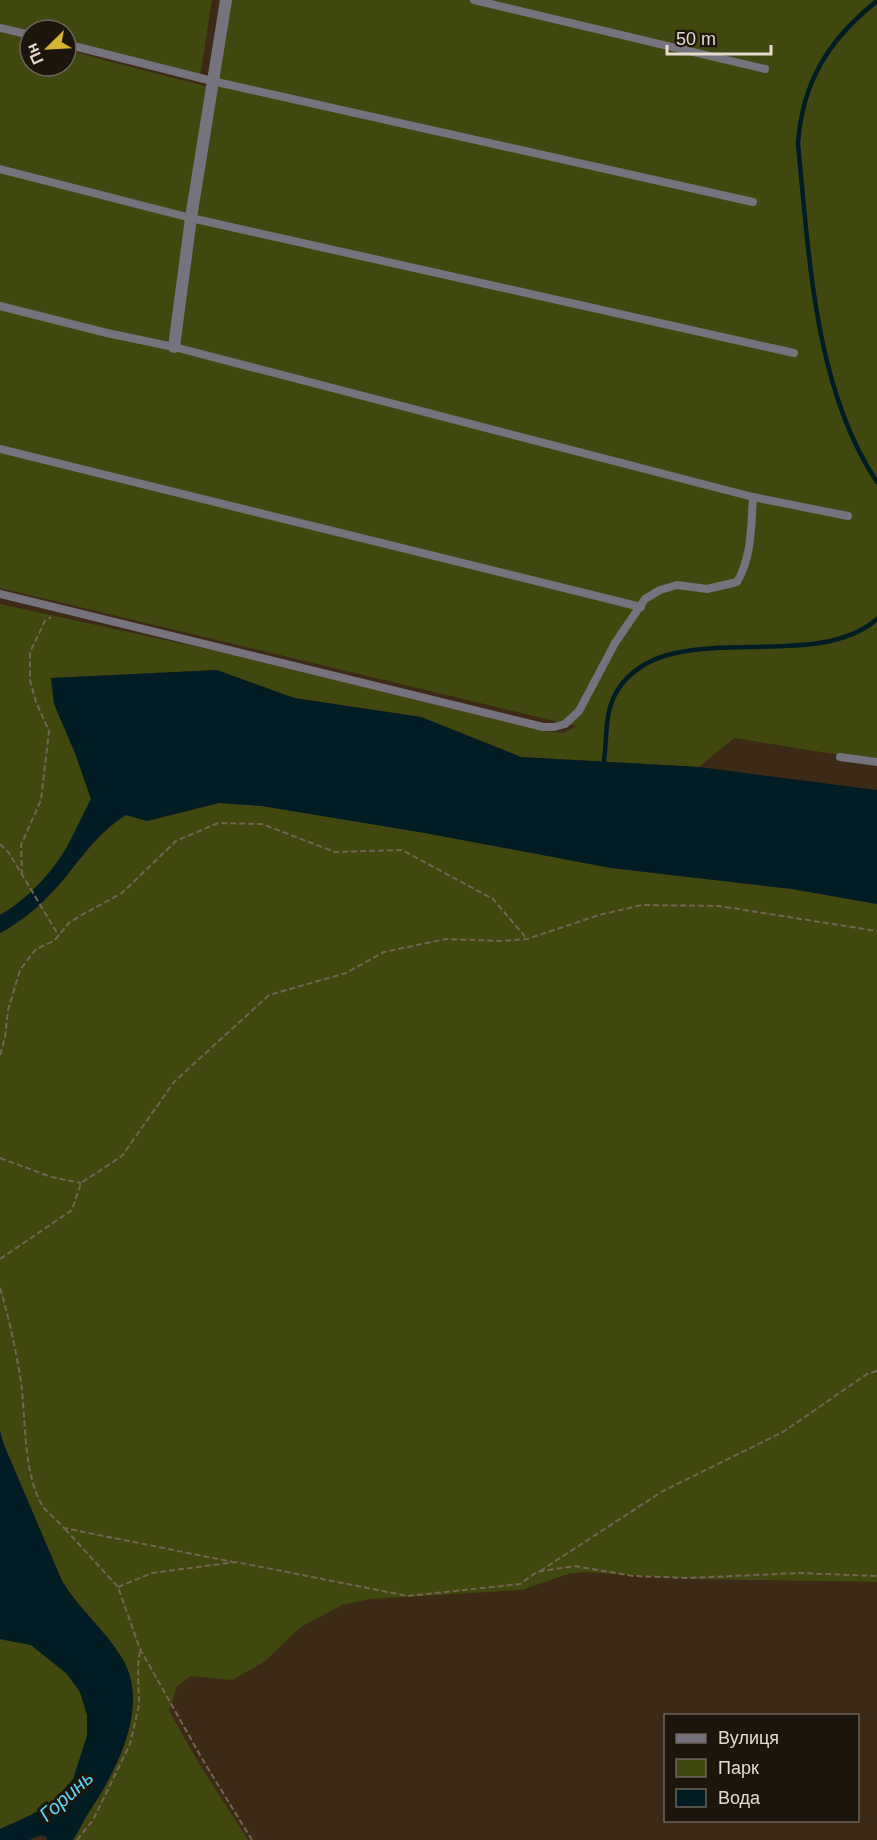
<svg xmlns="http://www.w3.org/2000/svg" width="877" height="1840" font-family="Arial,sans-serif">
<rect width="100%" height="100%" fill="#3c2a17"/>
<g fill="#404810">
<polygon points="0,0 212,0 200,77 66,42 66,30 30,30 30,32 0,24"/>
<path d="M231,0H877V761L734,738L699,767L521,757L421,717L294,698L217,670L51,678L54,704L75,753L91,799C83,814 76,830 68,845C53,872 27,900 0,915V604L225,653L543,731L564,733L576,726L0,588V32L30,40V66H66V50L216,89Z"/>
<path d="M219,803L262,806L425,833L611,868L792,889L877,904V1582L695,1579L583,1572L568,1574L522,1590L370,1599L342,1605L301,1627L264,1662L232,1680L191,1676L177,1686L169,1711L201,1767L248,1840H73C79,1831 83,1821 89,1812C116,1771 151,1705 122,1658C105,1630 79,1609 62,1581L4,1445L0,1431V933C21,922 43,904 58,886C80,860 97,833 126,815L147,821Z"/>
<polygon points="0,1639 31,1645 67,1674 80,1692 87,1715 87,1736 73,1780 53,1802 31,1815 0,1829"/>
</g>
<g fill="#021c24">
<path d="M217,670L294,698L421,717L521,757L699,767L877,790V904L792,889L611,868L425,833L262,806L219,803L147,821L126,815C93,836 80,862 55,889C38,907 21,922 0,933V915C27,900 53,872 68,845C76,830 83,814 91,799L75,753L54,704L51,678Z"/>
<path d="M0,1431L4,1445L62,1581C79,1609 105,1630 122,1658C151,1705 116,1772 89,1812C83,1821 79,1831 73,1840H47L46,1837L41,1835L29,1840H0V1829L31,1815L53,1802L73,1779L87,1736V1715L80,1692L67,1674L31,1645L0,1639Z"/>
</g>
<g fill="none" stroke-linecap="round" stroke-linejoin="round">
<g stroke="#021c24" stroke-width="4.5">
<path d="M877,1C829,39 802,82 798,144C809,253 814,388 877,482"/>
<path d="M603,767C608,742 603,714 617,691C666,612 811,677 877,619"/>
</g>
<g stroke="#736453" stroke-width="2" stroke-dasharray="6 3" stroke-linecap="butt">
<polyline points="0,844 9,853 59,936"/>
<polyline points="22,875 21,845 41,800 49,731 36,702 30,680 30,652 45,621 51,617"/>
<polyline points="0,1055 5,1037 8,1010 20,970 36,949 54,941 69,923 80,916 122,893 176,841 218,823 262,824 335,852 402,850 493,899 527,939"/>
<polyline points="0,1158 51,1177 81,1183"/>
<polyline points="0,1259 72,1210 81,1183 122,1156 174,1082 269,995 346,973 384,952 446,939 503,941 527,939 599,915 642,905 719,906 877,931"/>
<path d="M0,1288C9,1318 16,1350 21,1382C26,1419 23,1477 44,1508C50,1515 58,1521 64,1528L233,1562"/>
<polyline points="65,1529 118,1587 140,1649 204,1762 252,1840"/>
<polyline points="540,1571 663,1491 783,1432 867,1374 877,1371"/>
<polyline points="118,1587 152,1573 236,1562 408,1596 520,1584 537,1572 574,1566 633,1576 688,1578 799,1573 877,1576"/>
<polyline points="77,1840 93,1820 130,1744 139,1705 138,1667 140,1649"/>
</g>
<g stroke="#76727e" stroke-width="8">
<polyline points="474,0 765,69"/>
<polyline points="0,28 30,35"/>
<polyline points="66,44 212,81 753,202"/>
<polyline points="0,169 191,218 794,353"/>
<polyline points="0,306 107,333 174,347 753,497 848,516"/>
<polyline points="0,449 641,607"/>
<path d="M0,594L543,727H554L565,724L579,711L615,643L645,599L660,590L677,585L707,589L737,582C752,557 751,526 753,497"/>
<polyline points="840,757 877,762"/>
</g>
<polyline stroke="#76727e" stroke-width="12" points="174,347 191,218 226,0"/>
</g>
<g text-anchor="middle" stroke-width="6" stroke-linejoin="round" paint-order="stroke">
<g font-size="20" font-style="italic" fill="#5dd5fc" stroke="#1c150c">
<text transform="translate(66 1796) rotate(-42)" y="7">Горинь</text>
</g>
</g>
<rect x="664" y="1714" width="195" height="108" fill="#1c150c" stroke="#6c645a" stroke-width="1.5"/>
<rect x="676" y="1734" width="30" height="9" fill="#76727e" stroke="#6c645a" stroke-width="1.5"/>
<text x="718" y="1744" font-size="18" fill="#e5dace">Вулиця</text>
<rect x="676" y="1759" width="30" height="18" fill="#404810" stroke="#6c645a" stroke-width="1.5"/>
<text x="718" y="1774" font-size="18" fill="#e5dace">Парк</text>
<rect x="676" y="1789" width="30" height="18" fill="#021c24" stroke="#6c645a" stroke-width="1.5"/>
<text x="718" y="1804" font-size="18" fill="#e5dace">Вода</text>
<g transform="translate(48 48) rotate(246)"><circle r="28" fill="#1c150c" stroke="#6c645a" stroke-width="1.5"/>
<path d="M0-4.5L10 22L0 15L-10 22Z" fill="#d7b434"/>
<text y="-9" font-size="16" font-weight="bold" text-anchor="middle" fill="#e5dace">Пн</text>
</g>
<path d="M667 45v9h104v-9" fill="none" stroke="#e5dace" stroke-width="3"/>
<text x="676" y="45" font-size="18" fill="#e5dace" stroke="#1c150c" stroke-width="4.5" paint-order="stroke">50 m</text>
</svg>
